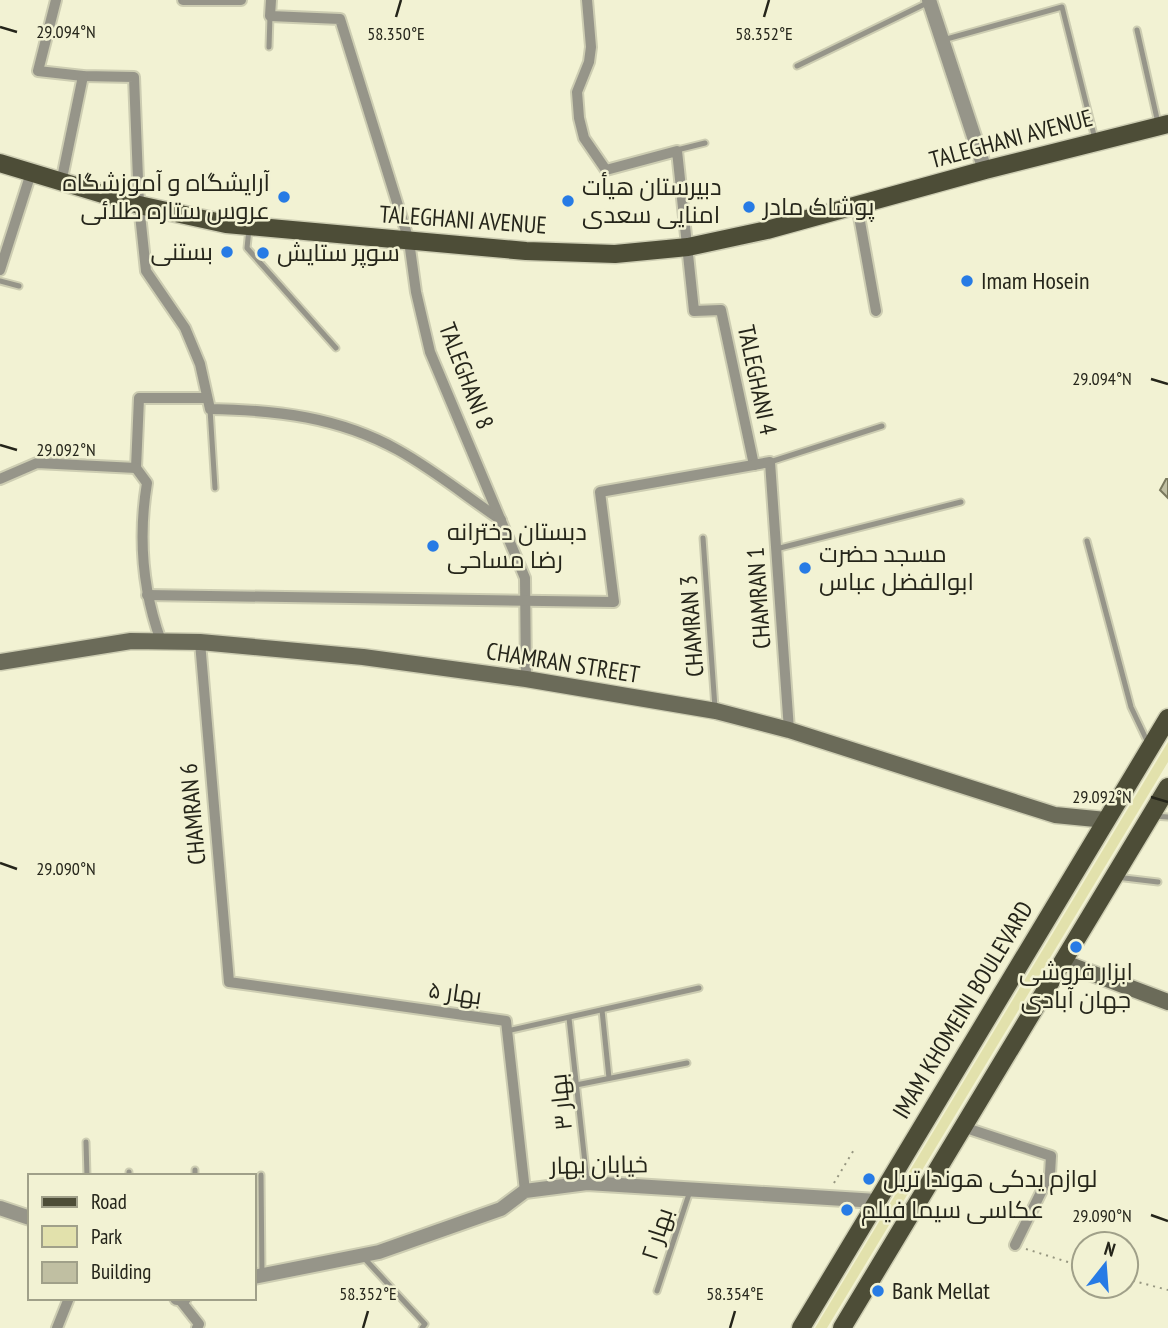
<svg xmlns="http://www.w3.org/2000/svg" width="1168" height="1328" font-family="'PT Sans Narrow',Cairo,sans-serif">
<rect width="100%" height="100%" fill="#f2f2d3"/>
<polygon fill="#e2e1ac" points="1168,742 1168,762 827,1328 815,1328"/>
<polygon fill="#c0bfa2" stroke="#7a795e" stroke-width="2" points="1166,479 1168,479 1168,498 1160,490"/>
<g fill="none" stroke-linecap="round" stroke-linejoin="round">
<g stroke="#cdcdb2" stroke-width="9">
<g id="service">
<polyline points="1137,30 1158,123"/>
<polyline points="943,40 1062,7 1095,139"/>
<polyline points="269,47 270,16"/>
<polyline points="797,66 927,3"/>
<polyline points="677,150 705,143"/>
<polyline points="249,229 247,248 336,348"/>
<polyline points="0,281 19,286"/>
<polyline points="210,409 215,488"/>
<polyline points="770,462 882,426"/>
<polyline points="703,538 715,708"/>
<polyline points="1087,541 1131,707 1149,745"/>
<polyline points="776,549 961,502"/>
<polyline points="1154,816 1168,817"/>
<polyline points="1116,877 1158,882"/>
<polyline points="602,1010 609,1078"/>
<polyline points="569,1018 587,1181"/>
<polyline points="507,1031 699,988"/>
<polyline points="576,1085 687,1063"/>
<polyline points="86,1142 87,1176"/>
<polyline points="195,1170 195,1176"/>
<polyline points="261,1175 262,1275"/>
<polyline points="129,1176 129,1172"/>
<polyline points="364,1258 425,1324 422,1328"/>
<polyline points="657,1291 690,1191"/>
</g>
</g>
<g stroke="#cdcdb2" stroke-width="14">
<g id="minor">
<path d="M56,0L38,71L83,76L134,77L139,205L146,271L185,328L200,364L210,409C276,410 339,417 398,450C434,470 467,497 501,520"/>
<polyline points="183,0 241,0"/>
<polyline points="271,0 270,16 340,19 409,241 416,292 430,352 525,578 526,679"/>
<polyline points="587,0 591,47 589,62 577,92 579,118 584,138 606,170 677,151 694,311 721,310 754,465"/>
<polyline points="61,183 83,76"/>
<polyline points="857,205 876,311"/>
<polyline points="0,270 31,173"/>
<path d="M136,468L147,483C138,538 142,589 161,641"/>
<polyline points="136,468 139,398 207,398"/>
<polyline points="0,479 37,463 136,468"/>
<polyline points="147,595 614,602 600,492 770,462 789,730"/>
<polyline points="200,642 229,982 506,1021 525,1191"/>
<polyline points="963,1127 1051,1156 1050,1174 1015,1245"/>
<polyline points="180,1300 199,1324 197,1328"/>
<polyline points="57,1328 69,1298"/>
</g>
</g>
<g stroke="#cdcdb2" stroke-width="18">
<g id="tertiary">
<polyline points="929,0 985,170"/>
<polyline points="0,1208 30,1218"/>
<polyline points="254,1277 379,1252 501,1209 525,1191 587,1183 877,1201"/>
<polyline points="177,1298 184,1298"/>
</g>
</g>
<g stroke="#cdcdb2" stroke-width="19">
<g id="secondary">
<polyline points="0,662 131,641 200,642 363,657 526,679 716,711 789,730 1055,815 1106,820"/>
<polyline points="1062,962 1168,1002"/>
</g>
</g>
<g stroke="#cdcdb2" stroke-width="21">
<g id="primary">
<polyline points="0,163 139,205 226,224 526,251 615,254 688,247 767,230 985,170 1168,124"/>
<polyline points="801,1328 1168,718"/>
<polyline points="842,1328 1168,787"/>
</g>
</g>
<g stroke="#969680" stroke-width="2" stroke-dasharray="2 5" stroke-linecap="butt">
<polyline points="834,1183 855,1148"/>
<polyline points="1026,1249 1084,1267"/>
<polyline points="1126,1279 1168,1290"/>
</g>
<use href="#service" stroke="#969589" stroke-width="5"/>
<use href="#minor" stroke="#969589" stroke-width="10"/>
<use href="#tertiary" stroke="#969589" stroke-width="14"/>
<use href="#secondary" stroke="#6b6b59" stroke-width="16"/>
<use href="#primary" stroke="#4d4d37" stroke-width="18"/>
</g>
<path fill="none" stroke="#25251a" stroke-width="2.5" d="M396,17L401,0M764,17L769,0M0,27L17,32M1151,379L1168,384M0,445L17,450M1151,797L1168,802M0,863L17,869M1151,1215L1168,1221M363,1328L368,1311M730,1328L735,1311"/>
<g fill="#277be5" stroke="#f2f2d3" stroke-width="2.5">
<circle cx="284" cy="197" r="7"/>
<circle cx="568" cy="201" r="7"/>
<circle cx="749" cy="207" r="7"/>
<circle cx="227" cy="252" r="7"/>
<circle cx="263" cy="253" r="7"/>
<circle cx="967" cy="281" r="7"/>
<circle cx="433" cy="546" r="7"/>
<circle cx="805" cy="568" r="7"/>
<circle cx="1076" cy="947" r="7"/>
<circle cx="869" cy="1179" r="7"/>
<circle cx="847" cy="1210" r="7"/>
<circle cx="878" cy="1291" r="7"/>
</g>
<g text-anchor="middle" stroke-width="5" stroke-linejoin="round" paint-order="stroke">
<g font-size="24" fill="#25251a" stroke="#f2f2d3">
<text transform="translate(1011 139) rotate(-15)" y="8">TALEGHANI AVENUE</text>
<text transform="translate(463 220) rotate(4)" y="8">TALEGHANI AVENUE</text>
<text transform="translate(466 376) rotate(69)" y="8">TALEGHANI 8</text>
<text transform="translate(757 380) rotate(78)" y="8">TALEGHANI 4</text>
<text transform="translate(759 598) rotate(-94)" y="8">CHAMRAN 1</text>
<text transform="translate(692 626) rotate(-94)" y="8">CHAMRAN 3</text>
<text transform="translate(563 663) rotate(9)" y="8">CHAMRAN STREET</text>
<text transform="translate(193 814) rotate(-95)" y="8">CHAMRAN 6</text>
<text transform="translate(455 993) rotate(8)" y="8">بهار ۵</text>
<text transform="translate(963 1010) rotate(-59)" y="8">IMAM KHOMEINI BOULEVARD</text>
<text transform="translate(561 1102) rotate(-96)" y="8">بهار ۳</text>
<text transform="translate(599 1165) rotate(-1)" y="8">خیابان بهار</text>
<text transform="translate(657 1234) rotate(-72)" y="8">بهار ۲</text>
</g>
<g font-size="24" fill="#25251a" stroke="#f2f2d3" text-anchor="start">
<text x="270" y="191" text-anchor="end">آرایشگاه و آموزشگاه<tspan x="270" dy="28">عروس ستاره طلائی</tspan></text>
<text x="582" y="195">دبیرستان هیأت<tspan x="582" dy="28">امنایی سعدی</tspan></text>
<text x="763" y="215">پوشاک مادر</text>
<text x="213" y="260" text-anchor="end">بستنی</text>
<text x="277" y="261">سوپر ستایش</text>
<text x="981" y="289">Imam Hosein</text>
<text x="447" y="540">دبستان دخترانه<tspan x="447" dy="28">رضا مساحی</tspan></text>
<text x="819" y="562">مسجد حضرت<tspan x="819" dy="28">ابوالفضل عباس</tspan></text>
<text x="1076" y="980" text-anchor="middle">ابزار فروشی<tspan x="1076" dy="28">جهان آبادی</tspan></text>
<text x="883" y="1187">لوازم یدکی هوندا تریل</text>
<text x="861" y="1218">عکاسی سیما فیلم</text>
<text x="892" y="1299">Bank Mellat</text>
</g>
</g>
<g font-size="18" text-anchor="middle" fill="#25251a" stroke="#f2f2d3" stroke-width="5" stroke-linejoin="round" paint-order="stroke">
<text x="66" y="38">29.094°N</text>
<text x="396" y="40">58.350°E</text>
<text x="764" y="40">58.352°E</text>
<text x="1102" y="385">29.094°N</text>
<text x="66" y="456">29.092°N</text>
<text x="1102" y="803">29.092°N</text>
<text x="66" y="875">29.090°N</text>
<text x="1102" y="1222">29.090°N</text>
<text x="368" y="1300">58.352°E</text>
<text x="735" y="1300">58.354°E</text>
</g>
<rect x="28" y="1174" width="228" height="126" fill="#f2f2d3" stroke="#a0a089" stroke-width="2"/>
<rect x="42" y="1197" width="35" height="10" fill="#4d4d37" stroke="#a0a089" stroke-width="2"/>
<text x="91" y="1209" font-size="21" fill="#25251a">Road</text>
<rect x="42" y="1226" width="35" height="21" fill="#e2e1ac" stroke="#a0a089" stroke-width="2"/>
<text x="91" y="1244" font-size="21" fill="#25251a">Park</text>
<rect x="42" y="1262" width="35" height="21" fill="#c0bfa2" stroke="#a0a089" stroke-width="2"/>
<text x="91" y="1279" font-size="21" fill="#25251a">Building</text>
<g transform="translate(1105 1265) rotate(17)"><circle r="33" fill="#f2f2d3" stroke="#a0a089" stroke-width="2"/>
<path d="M0-5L12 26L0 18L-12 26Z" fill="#277be5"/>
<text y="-10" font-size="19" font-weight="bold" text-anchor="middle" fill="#25251a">N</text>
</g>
</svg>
